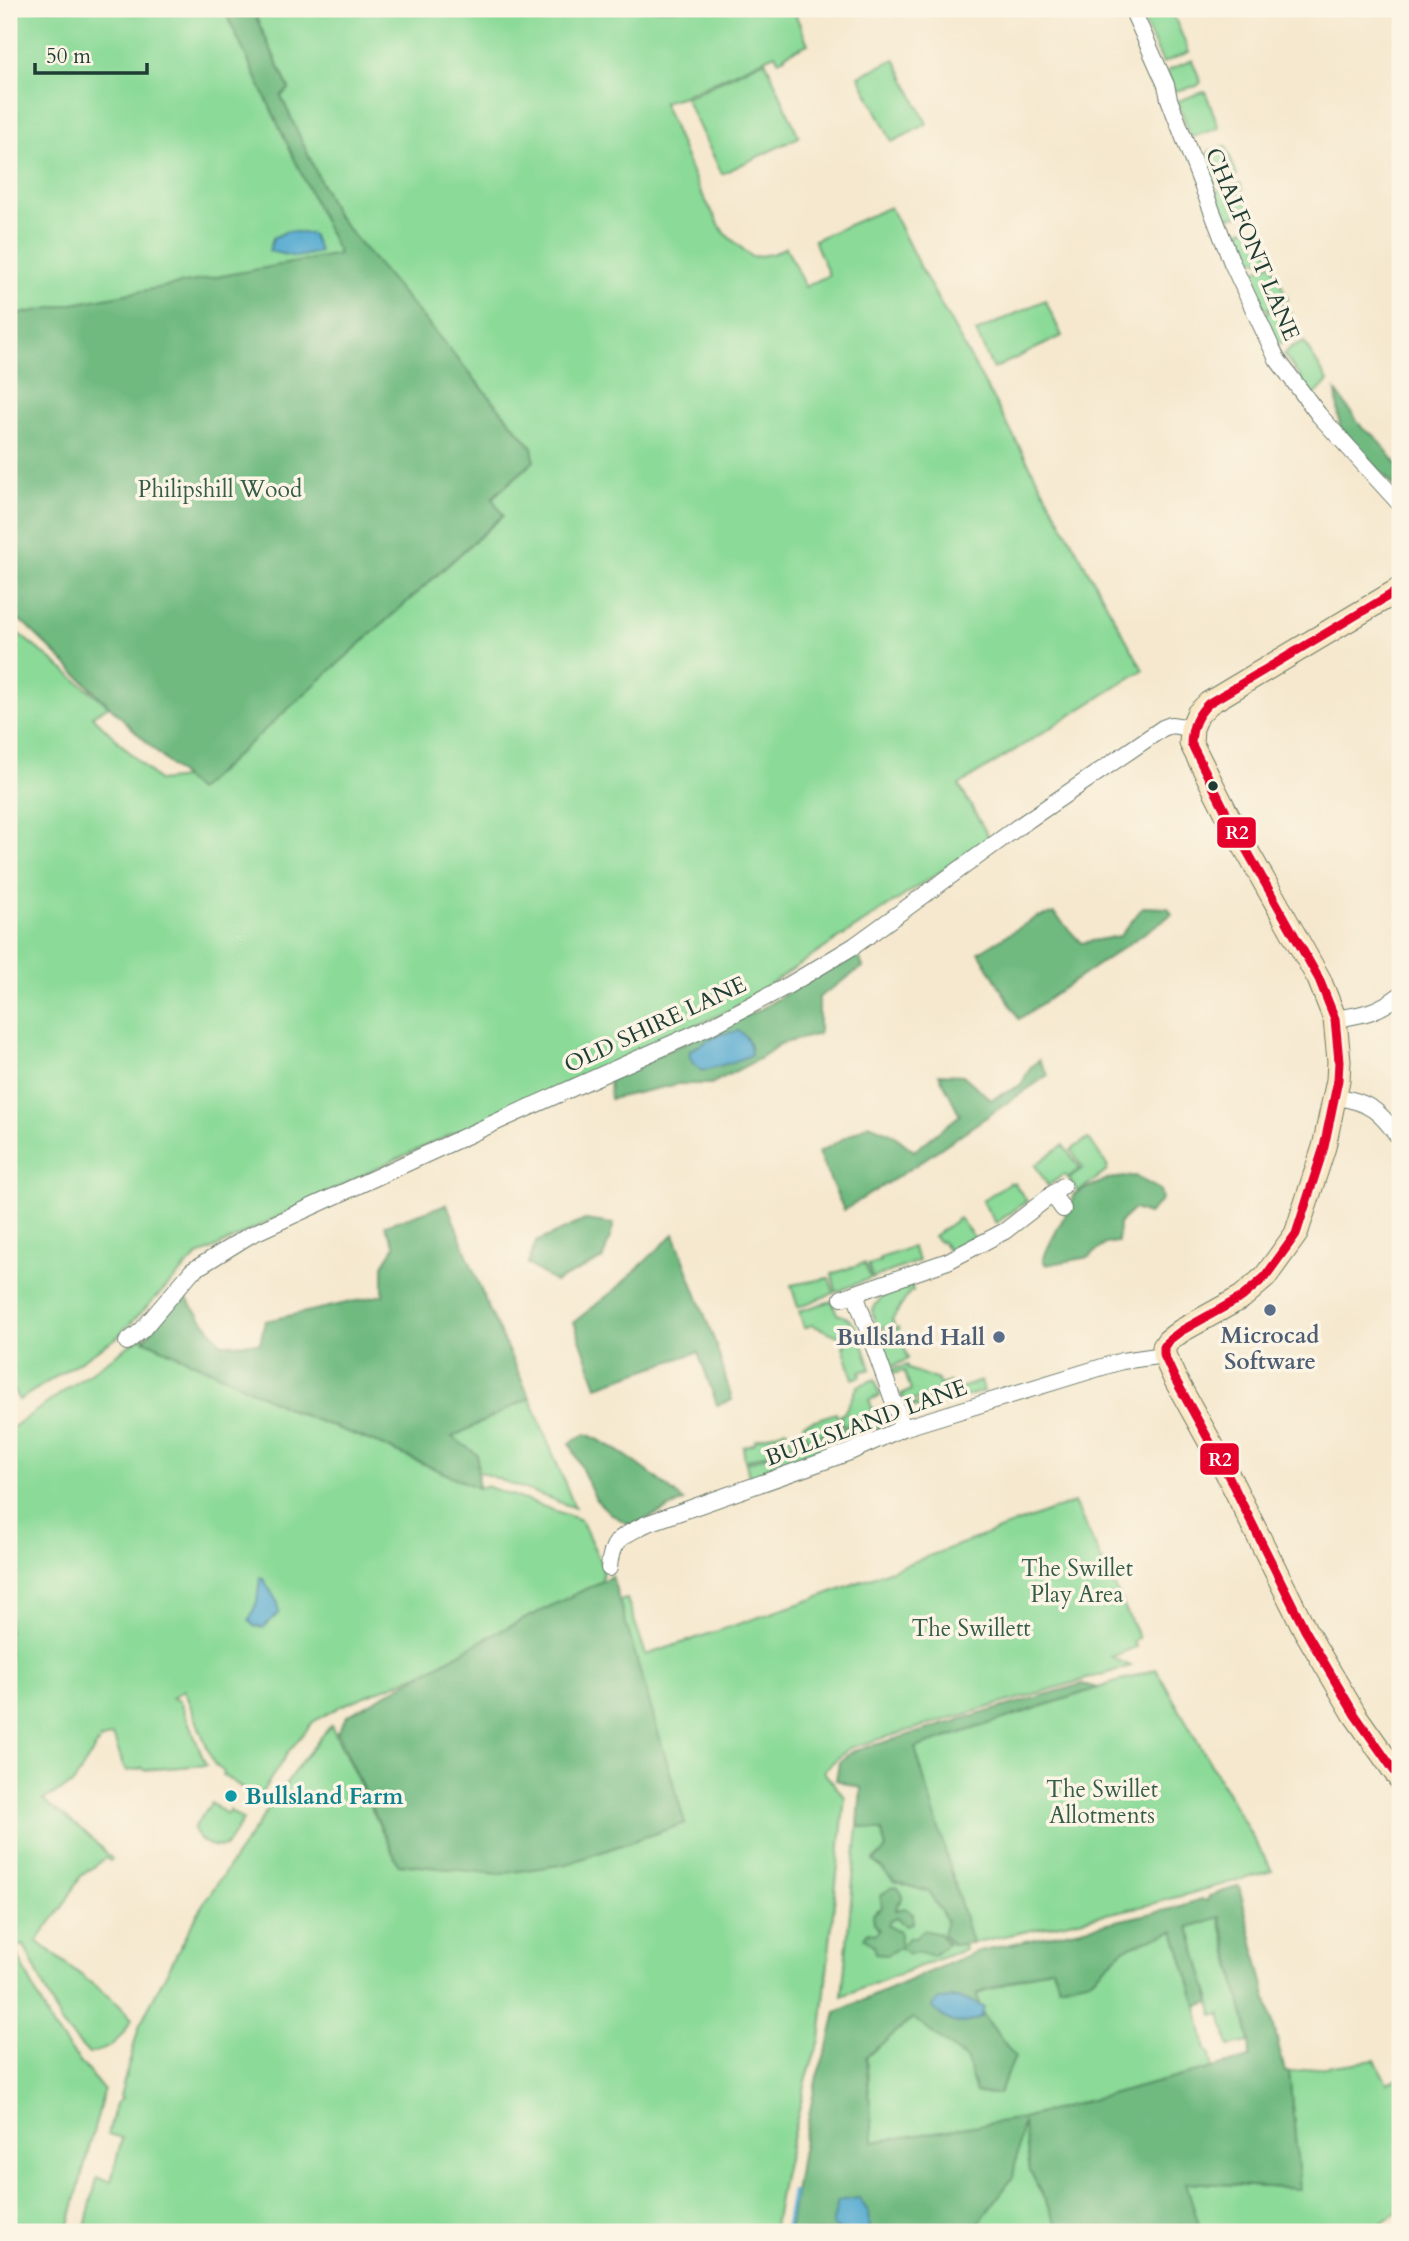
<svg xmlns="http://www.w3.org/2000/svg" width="1409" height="2241" font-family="Cardo,serif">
<rect width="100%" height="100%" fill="#fcf5e5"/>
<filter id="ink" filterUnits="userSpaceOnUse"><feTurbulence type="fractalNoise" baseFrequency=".0143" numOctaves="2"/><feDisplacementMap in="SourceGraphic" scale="14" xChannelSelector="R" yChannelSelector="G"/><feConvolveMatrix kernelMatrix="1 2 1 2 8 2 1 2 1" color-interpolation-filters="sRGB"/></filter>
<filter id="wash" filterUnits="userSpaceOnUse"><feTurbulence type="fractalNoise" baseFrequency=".00686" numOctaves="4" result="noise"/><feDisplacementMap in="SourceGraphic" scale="28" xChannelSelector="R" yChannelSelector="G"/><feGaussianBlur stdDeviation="1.57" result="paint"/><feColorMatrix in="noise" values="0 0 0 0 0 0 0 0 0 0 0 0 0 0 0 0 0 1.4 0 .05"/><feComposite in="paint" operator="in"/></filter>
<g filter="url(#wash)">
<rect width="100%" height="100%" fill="#f5e8ce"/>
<g fill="#8bda98" stroke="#558c66" stroke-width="2">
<polygon points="9,9 224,9 340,254 9,316"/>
<polygon points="252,9 793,9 808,44 784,55 785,57 778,60 775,54 681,97 663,102 698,187 724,233 752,257 772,254 786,247 805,287 829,275 814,240 890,207 920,267 1143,670 959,785 990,839 729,1011 396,1159 196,1257 115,1339 19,1400 9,1381 9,626 109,706 92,716 159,781 184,778 197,790 503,516 492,498 534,461 532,447 336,215 280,95 289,88"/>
<polygon points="1138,9 1171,9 1189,52 1163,63"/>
<polygon points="895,59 927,124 892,142 859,76"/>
<polygon points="765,60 799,137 722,174 685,98"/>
<polygon points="1192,60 1201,82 1197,86 1174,91 1167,71"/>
<polygon points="1205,91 1219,128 1193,137 1190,136 1178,101"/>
<polygon points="1226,146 1237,176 1211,183 1208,181 1201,158 1210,151"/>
<polygon points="1240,183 1251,214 1223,218 1214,192"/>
<polygon points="1248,228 1260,229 1269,249 1269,256 1259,260 1244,261 1235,236 1238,231"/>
<polygon points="1272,263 1288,300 1267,309 1263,308 1249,276 1254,271"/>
<polygon points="1045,300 1062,336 993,369 976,332"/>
<polygon points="1286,304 1300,335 1281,343 1276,342 1264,316 1269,310"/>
<path d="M1304,342L1328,381L1314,396L1284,355C1288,348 1296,344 1304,342Z"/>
<polygon points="1087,1139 1090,1140 1108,1167 1106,1169 1107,1171 1078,1192 1069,1179 1083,1168 1071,1150"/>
<polygon points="1063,1145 1080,1168 1068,1178 1064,1174 1048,1186 1035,1165"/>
<polygon points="1010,1182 1012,1184 1014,1183 1027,1201 996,1223 982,1201"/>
<polygon points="959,1218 974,1237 948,1250 942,1241 939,1242 934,1236"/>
<polygon points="912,1247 919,1261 873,1278 868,1265 881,1261 880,1258"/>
<polygon points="864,1263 871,1278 836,1292 832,1274"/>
<polygon points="829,1278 834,1293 798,1307 791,1285"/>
<path d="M911,1284L913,1291L910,1292L892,1320L894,1324L878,1330L872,1312C880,1293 893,1290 911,1284Z"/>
<path d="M832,1301L837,1314C848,1316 854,1322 859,1332L843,1338L812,1325L804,1328L799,1311Z"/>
<polygon points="898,1327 908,1359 891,1367 879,1333"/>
<path d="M144,1335V1340L227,1378L295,1412L379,1444L478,1488L486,1486L581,1520L603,1567L601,1593L504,1640L341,1706L313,1722L289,1751L258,1798L223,1775L224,1772L214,1764L184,1690L172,1698L180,1701L206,1765L144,1770L142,1767L140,1769L127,1771L123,1765L113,1735L100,1740L73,1784L43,1800L86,1833L112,1859L110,1861L106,1858L81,1876L62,1908L37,1941L118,2004L132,2019C120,2039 113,2050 88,2053L62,2025L24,1945L14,1948L53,2028L104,2091L67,2232H9V1430Z"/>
<polygon points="860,1335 871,1369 860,1372 861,1376 853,1379 843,1346 845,1345 844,1341"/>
<polygon points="907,1365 908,1369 938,1380 939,1385 950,1382 952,1388 906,1403 901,1395 911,1390 904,1371 892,1374 891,1370"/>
<polygon points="875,1379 880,1396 869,1400 873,1410 883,1407 884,1412 843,1426 840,1415 844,1413 858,1386"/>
<polygon points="981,1381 984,1391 929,1408 923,1409 909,1406"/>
<polygon points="530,1398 575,1508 477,1471 451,1437"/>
<polygon points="836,1413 841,1426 807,1439 803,1424"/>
<polygon points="884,1414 882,1424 876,1430 832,1451 750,1482 746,1463"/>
<polygon points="787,1429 793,1444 745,1461 743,1447 755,1443 755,1440"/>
<polygon points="1074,1502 1139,1638 1133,1641 1136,1647 1111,1657 1131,1666 849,1748 824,1770 826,1775 845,1797 820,2040 807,2077 783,2176 773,2232 84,2232 97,2178 111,2181 122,2138 108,2134 116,2104 122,2098 120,2096 139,2027 147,2010 203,1904 300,1763 331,1725 398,1864 619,1601 627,1599 646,1655 816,1598"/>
<polygon points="1156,1669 1272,1871 1148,1905 972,1943 915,1748"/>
<path d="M211,1803L227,1814L229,1810L243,1820L226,1846C211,1849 200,1842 193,1829Z"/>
<polygon points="858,1826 882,1830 886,1849 874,1860 894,1881 929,1892 947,1921 953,1945 964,1944 965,1949 842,1996"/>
<polygon points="1219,1917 1249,2036 1249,2042 1229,2046 1221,2014 1213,2016 1211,2002 1189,1927"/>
<polygon points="1175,1930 1197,2006 1206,2050 1209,2051 1213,2068 1023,2118 1030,2171 1061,2232 972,2232 1013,2177 873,2142 866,2057 913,2017 967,2060 976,2093 1015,2057 982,2013 983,2008 979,2005 977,1994 1053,1967 1091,1979 1124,1949"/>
<polygon points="1375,2060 1387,2083 1400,2077 1400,2210 1371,2232 1201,2232 1185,2182 1300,2189 1289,2072"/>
</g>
<g fill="#70ba80" stroke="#487c5a" stroke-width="2" fill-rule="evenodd">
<polygon points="224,9 252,9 289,89 281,96 336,215 532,447 534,461 492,498 503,515 197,791 26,625 9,614 9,316 339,254"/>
<polygon points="1336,391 1363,429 1375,436 1400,468 1400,493 1340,427"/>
<polygon points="1143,907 1168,908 1172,914 1019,1019 979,952 1037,917 1054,913 1081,943 1120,936"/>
<polygon points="857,951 863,967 819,997 819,1034 780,1044 759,1059 711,1084 678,1084 610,1099 609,1077 759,1010"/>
<polygon points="1039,1060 1048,1075 913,1167 844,1210 818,1153 869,1124 891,1133 914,1151 960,1115 939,1074 963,1075 991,1100 1021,1085 1030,1068"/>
<path d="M1135,1176L1160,1190L1162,1200L1148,1214L1134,1209L1119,1223L1118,1242L1105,1244L1089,1257L1046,1265L1043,1260C1051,1236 1067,1217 1074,1194L1108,1179Z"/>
<polygon points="447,1204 487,1305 530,1398 452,1437 477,1454 478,1488 379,1444 295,1412 227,1378 144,1340 182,1293 222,1344 260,1343 265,1321 383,1295 383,1265 395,1246 385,1225"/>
<polygon points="585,1220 614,1224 603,1259 555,1282 528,1264 536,1242"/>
<polygon points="674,1234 716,1345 732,1400 717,1405 698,1352 597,1386 574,1322 616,1289"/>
<path d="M586,1434C623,1450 653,1475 684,1501L632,1526L611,1514L596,1500L570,1443Z"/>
<polygon points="612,1576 685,1823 567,1864 500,1874 398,1864 337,1732 347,1716 492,1635"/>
<polygon points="1082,1684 1098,1688 915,1748 972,1943 953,1945 943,1935 947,1921 929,1892 894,1881 874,1861 886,1849 882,1831 858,1826 861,1788 836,1780 839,1762 851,1752"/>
<path d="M1239,1886L1285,2072H1289L1300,2189L1186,2182L1201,2232H1061L1030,2171L1023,2121L1013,2177L972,2232H789L801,2155L817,2076L829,2043L836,2012L975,1952L1171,1909L1201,1899L1207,1901L1209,1896ZM1220,1917L1249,2036L1250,2058L1023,2118L873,2142L866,2057L913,2018L967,2060L976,2093L999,2094L1015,2057L981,2012L977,1994L1052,1967L1059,1986L1091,1979L1124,1949L1174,1931L1197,2006L1211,2002L1189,1927Z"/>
<polygon points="892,1887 896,1887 902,1893 902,1899 897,1905 896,1910 905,1908 913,1914 913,1923 905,1925 896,1918 889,1922 888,1926 900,1931 900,1944 902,1944 910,1937 915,1938 924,1930 939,1934 948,1944 933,1956 918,1952 909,1954 900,1947 887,1955 875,1954 874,1946 864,1938 868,1932 876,1934 879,1930 873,1923 872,1915 882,1907 880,1896"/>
</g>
<g fill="#54aad1" stroke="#3a7482" stroke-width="2">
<polygon points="287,231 312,234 320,252 296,257 269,251 273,238"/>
<path d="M739,1031C747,1036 751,1045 751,1055L736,1061L702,1071C694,1065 688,1061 690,1050L721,1034Z"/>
<polygon points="260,1577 264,1580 278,1603 279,1613 263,1628 254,1626 249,1620 257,1602"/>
<path d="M957,1998L974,2002L984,2008L981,2018C959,2027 948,2024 932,2007L939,1999Z"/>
<path d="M859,2198L868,2211L869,2227C857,2236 844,2233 832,2226L838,2201Z"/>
</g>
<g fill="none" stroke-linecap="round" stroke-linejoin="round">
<polyline stroke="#54aad1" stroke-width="4.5" points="786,2232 793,2192"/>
</g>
</g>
<g filter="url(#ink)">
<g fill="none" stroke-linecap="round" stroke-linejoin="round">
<g stroke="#6a796a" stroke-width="18">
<g id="street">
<polyline points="1132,9 1166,85 1169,99 1232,263 1277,359 1319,415 1400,504"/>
<path d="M1335,1019C1362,1015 1378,1012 1400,995"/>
<path d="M1336,1097C1370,1101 1381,1113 1400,1139"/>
<polyline points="1052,1194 1063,1209"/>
<polyline points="855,1294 903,1428"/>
<polyline points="842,1298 948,1261 1005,1231 1063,1186"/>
<polyline points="127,1342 142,1330 192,1271 250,1235 503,1119 709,1027 789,985 854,946 1018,827 1163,728 1171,725 1192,728"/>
<path d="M609,1568C611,1539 621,1537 646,1524L850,1452L903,1428L1122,1361L1164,1355"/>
</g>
</g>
<g stroke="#6a796a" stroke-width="25">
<polyline id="secondary" points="1400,589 1209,703 1198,714 1192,728 1191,743 1233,826 1319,979 1335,1019 1339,1061 1338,1080 1324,1147 1296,1234 1265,1277 1242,1297 1181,1331 1168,1341 1164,1347 1164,1355 1175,1379 1226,1471 1305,1630 1355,1715 1400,1779"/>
</g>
<use href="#street" stroke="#fff" stroke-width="16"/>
<use href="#secondary" stroke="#fae7c3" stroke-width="23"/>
<g stroke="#fcf5e5" stroke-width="14">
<path id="bus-1" d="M1400,589L1209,703C1197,715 1192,725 1191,743L1233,826L1319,979L1335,1019L1339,1061L1338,1080L1324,1147L1296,1234L1265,1277L1242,1297L1181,1331L1168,1341L1164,1347V1355L1175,1379L1226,1471L1305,1630L1355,1715L1400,1779"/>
</g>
<use href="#bus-1" stroke="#e4002b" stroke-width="9"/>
</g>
</g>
<circle fill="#1f3d34" stroke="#fcf5e5" stroke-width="2.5" cx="1213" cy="786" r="6"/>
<g fill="#5c6f8a" stroke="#fcf5e5" stroke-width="2.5">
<circle cx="1270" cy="1310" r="7"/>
<circle cx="999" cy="1337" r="7"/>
</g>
<circle fill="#0f9aa8" stroke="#fcf5e5" stroke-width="2.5" cx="231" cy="1796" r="7"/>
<g text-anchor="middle" stroke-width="7" stroke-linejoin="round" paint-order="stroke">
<g font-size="23" fill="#1f3d34" stroke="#fcf5e5">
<text transform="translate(1253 244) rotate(67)" y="8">CHALFONT LANE</text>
<text transform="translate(655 1024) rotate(-25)" y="8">OLD SHIRE LANE</text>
<text transform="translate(866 1422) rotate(-20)" y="8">BULLSLAND LANE</text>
</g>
<g font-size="23" fill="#355c48" stroke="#fcf5e5">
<text x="220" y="497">Philipshill Wood</text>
<text x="1077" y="1576">The Swillet<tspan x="1077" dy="26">Play Area</tspan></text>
<text x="971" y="1636">The Swillett</text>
<text x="1102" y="1797">The Swillet<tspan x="1102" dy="26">Allotments</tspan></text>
</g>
<g font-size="23" font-weight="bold" fill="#4e5e75" stroke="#fcf5e5">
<text x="1270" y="1343">Microcad<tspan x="1270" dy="26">Software</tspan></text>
<text x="985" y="1345" text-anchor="end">Bullsland Hall</text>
</g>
<g font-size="23" font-weight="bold" fill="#0d838f" stroke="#fcf5e5" text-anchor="start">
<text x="245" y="1804">Bullsland Farm</text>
</g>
</g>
<g stroke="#fcf5e5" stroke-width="2.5">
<rect x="1216" y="816" width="41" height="33" rx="7" fill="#e4002b"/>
<rect x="1199" y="1442" width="41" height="34" rx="7" fill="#e4002b"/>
</g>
<g font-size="19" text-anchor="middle" font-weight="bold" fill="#fff">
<text x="1237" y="839">R2</text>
<text x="1220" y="1466">R2</text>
</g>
<rect width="1409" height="2241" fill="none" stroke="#fcf5e5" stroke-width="35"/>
<path d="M35 63v10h112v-10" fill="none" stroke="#1f3d34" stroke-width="3.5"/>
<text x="46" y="63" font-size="21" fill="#1f3d34" stroke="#fcf5e5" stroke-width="5" paint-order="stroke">50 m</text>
</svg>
